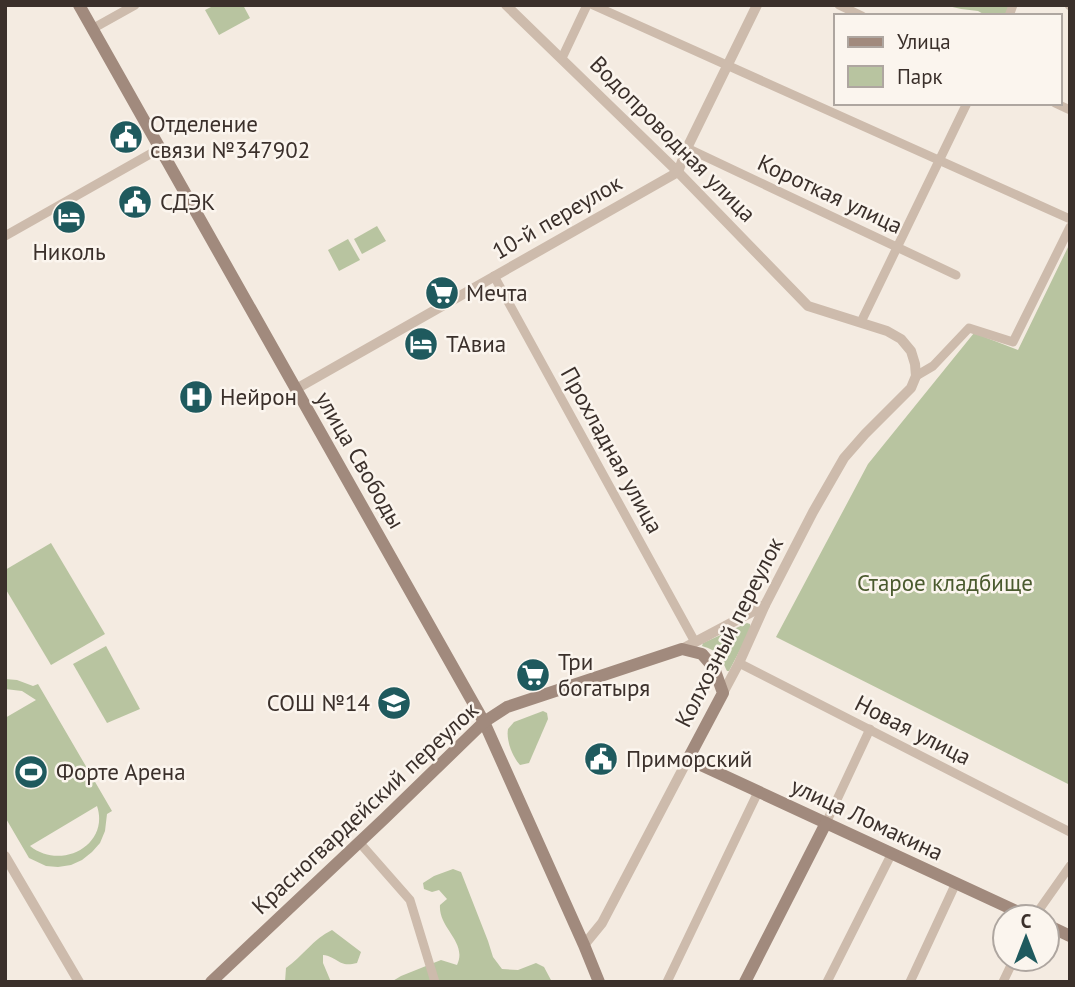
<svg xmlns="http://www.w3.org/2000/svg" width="1075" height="987" font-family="'PT Sans',sans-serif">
<rect width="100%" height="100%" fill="#f4ebe1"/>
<g fill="#b8c4a0" fill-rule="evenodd">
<polygon points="215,5 243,5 250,18 219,35 205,10"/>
<polygon points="944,5 1010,5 1005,16 987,16 978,11 961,9"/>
<polygon points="377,226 386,241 362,254 354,239"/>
<polygon points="348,239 360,260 339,271 328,250"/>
<polygon points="1070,243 1070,785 776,637 868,464 974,333 1018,350"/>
<polygon points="51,543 105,634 51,665 5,588 5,570"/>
<path d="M747,623L750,624L751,629L729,671H727C720,655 718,651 702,646L703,643Z"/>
<polygon points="106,646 140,709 107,723 73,664"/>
<path d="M5,679L17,680L33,686L38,684L112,811L107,814L105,831L100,843L92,852L82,860L71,865L58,867L46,866L29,858L5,817V718L36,700L22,691L5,689ZM97,806C110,845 61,871 30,846Z"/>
<path d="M543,711L547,713L548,719L529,763L520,765C512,756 506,740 508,729L514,722Z"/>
<path d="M453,869L461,872L488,941L493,957L502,969L518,970L536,963L544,967L552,982H391L401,976L441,960L457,965C468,942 438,928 440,905L447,899L439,890L432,892L424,889L423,883L434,876Z"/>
<path d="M332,930L361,952L357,963C338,968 339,957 323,955V963L331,982H285L286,968C303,956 313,939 332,930Z"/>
</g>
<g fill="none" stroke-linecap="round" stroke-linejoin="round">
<g stroke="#cdbbac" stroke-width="9">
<polyline points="593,5 1070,219"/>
<polyline points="839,5 862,16"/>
<polyline points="1069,5 1070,6"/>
<polyline points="1009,16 1013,5"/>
<polyline points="92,29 135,5"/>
<polyline points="562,58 587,5"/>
<polyline points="1055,103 1070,110"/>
<polyline points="687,148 956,275"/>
<polyline points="5,236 159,149"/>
<polyline points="494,276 695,642"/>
<polyline points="861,322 967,103"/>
<polyline points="916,376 933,366 969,328 1013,342 1070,227"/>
<polyline points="739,663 1070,832"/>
<polyline points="826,823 870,729"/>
<polyline points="359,842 410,900 435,982"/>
<polyline points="1034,917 1070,866"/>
<polyline points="667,982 758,792"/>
<polyline points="827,982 892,853"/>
<polyline points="910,982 956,883"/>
<polyline points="1003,982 1014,959"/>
</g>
<g stroke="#cdbbac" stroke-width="10">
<polyline points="506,5 678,172 808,306 887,331 901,339 911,351 915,364 916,376 911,388 865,434 844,458 813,512 765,605 739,663 723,693"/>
<polyline points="296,389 678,172 687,148 757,5"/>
<polyline points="682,649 765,605"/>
<polyline points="5,856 79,982"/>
<polyline points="584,945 602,923 688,759"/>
</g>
<g stroke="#a18a7d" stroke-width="12">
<polyline points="79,5 484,722 584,945 599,982"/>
<polyline points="1047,925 1070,936"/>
<polyline points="211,982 385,818 484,722 507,707 682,649 702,654 714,668 723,693 688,759 1029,917"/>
<polyline points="745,982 826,823"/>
</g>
</g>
<defs>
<g id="civic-disc" transform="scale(1.75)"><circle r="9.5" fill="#1f5a5e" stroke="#fbf5ee"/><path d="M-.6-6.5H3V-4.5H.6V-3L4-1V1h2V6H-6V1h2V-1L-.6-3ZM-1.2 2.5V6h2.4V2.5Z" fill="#fff"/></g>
<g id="hotel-disc" transform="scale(1.75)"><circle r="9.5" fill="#1f5a5e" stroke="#fbf5ee"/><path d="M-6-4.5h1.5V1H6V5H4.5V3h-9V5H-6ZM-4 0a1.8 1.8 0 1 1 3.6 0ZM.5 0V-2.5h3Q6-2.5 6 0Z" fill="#fff"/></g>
<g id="supermarket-disc" transform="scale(1.75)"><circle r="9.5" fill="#1f5a5e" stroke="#fbf5ee"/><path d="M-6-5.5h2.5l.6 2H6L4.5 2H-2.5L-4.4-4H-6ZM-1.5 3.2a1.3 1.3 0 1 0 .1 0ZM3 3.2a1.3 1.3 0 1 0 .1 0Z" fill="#fff"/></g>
<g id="hospital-disc" transform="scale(1.75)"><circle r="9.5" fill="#1f5a5e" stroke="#fbf5ee"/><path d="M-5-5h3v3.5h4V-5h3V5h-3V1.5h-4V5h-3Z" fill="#fff"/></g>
<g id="school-disc" transform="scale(1.75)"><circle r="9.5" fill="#1f5a5e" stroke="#fbf5ee"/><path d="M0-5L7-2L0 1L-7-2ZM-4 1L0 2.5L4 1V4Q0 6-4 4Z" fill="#fff"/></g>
<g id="stadium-disc" transform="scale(1.75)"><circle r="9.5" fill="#1f5a5e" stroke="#fbf5ee"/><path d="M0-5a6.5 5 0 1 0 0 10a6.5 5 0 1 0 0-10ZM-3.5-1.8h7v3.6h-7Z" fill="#fff"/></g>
</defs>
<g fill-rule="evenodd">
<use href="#civic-disc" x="126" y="137"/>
<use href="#civic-disc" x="135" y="202"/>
<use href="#hotel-disc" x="69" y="217"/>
<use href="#supermarket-disc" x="442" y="293"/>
<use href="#hotel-disc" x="421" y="344"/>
<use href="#hospital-disc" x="196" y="397"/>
<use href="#supermarket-disc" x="533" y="675"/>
<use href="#school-disc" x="394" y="703"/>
<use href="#civic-disc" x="601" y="759"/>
<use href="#stadium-disc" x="31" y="772"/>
</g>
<g text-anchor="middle" stroke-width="5" stroke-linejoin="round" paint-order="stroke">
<g font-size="23" fill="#3b302b" stroke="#fbf5ee" text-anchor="start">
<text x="150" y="132">Отделение<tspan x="150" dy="26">связи №347902</tspan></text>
<text x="160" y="210">СДЭК</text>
<text x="69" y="260" text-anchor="middle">Николь</text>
<text x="466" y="301">Мечта</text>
<text x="446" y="352">ТАвиа</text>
<text x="220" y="405">Нейрон</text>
<text x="558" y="670">Три<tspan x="558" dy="26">богатыря</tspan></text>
<text x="370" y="711" text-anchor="end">СОШ №14</text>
<text x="626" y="767">Приморский</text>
<text x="56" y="780">Форте Арена</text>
</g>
<g font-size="23" fill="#3b302b" stroke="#fbf5ee">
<text transform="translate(673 139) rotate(45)" y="8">Водопроводная улица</text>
<text transform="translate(830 194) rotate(25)" y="8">Короткая улица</text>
<text transform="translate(557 217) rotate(-30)" y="8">10-й переулок</text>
<text transform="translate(612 450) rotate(61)" y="8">Прохладная улица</text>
<text transform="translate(360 460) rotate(60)" y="8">улица Свободы</text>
<text transform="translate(729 632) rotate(-63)" y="8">Колхозный переулок</text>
<text transform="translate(913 730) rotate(27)" y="8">Новая улица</text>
<text transform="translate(365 808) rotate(-43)" y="8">Красногвардейский переулок</text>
<text transform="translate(867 819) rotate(25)" y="8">улица Ломакина</text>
</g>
<g font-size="23" fill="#4a5a2e" stroke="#fbf5ee">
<text x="945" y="591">Старое кладбище</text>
</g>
</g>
<rect width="1075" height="987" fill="none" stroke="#3b302b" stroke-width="14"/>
<rect x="834" y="14" width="228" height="91" fill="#fbf5ee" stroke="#aea6a0" stroke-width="2"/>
<rect x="848" y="37" width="35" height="10" fill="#a18a7d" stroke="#aea6a0" stroke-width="2"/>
<text x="897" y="49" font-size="21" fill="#3b302b">Улица</text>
<rect x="848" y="66" width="35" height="21" fill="#b8c4a0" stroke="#aea6a0" stroke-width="2"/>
<text x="897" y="84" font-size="21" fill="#3b302b">Парк</text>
<g transform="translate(1026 938)"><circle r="33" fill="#fbf5ee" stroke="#aea6a0" stroke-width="2"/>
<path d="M0-5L12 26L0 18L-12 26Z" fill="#1f5a5e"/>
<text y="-10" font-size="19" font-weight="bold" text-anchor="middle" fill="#3b302b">С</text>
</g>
</svg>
